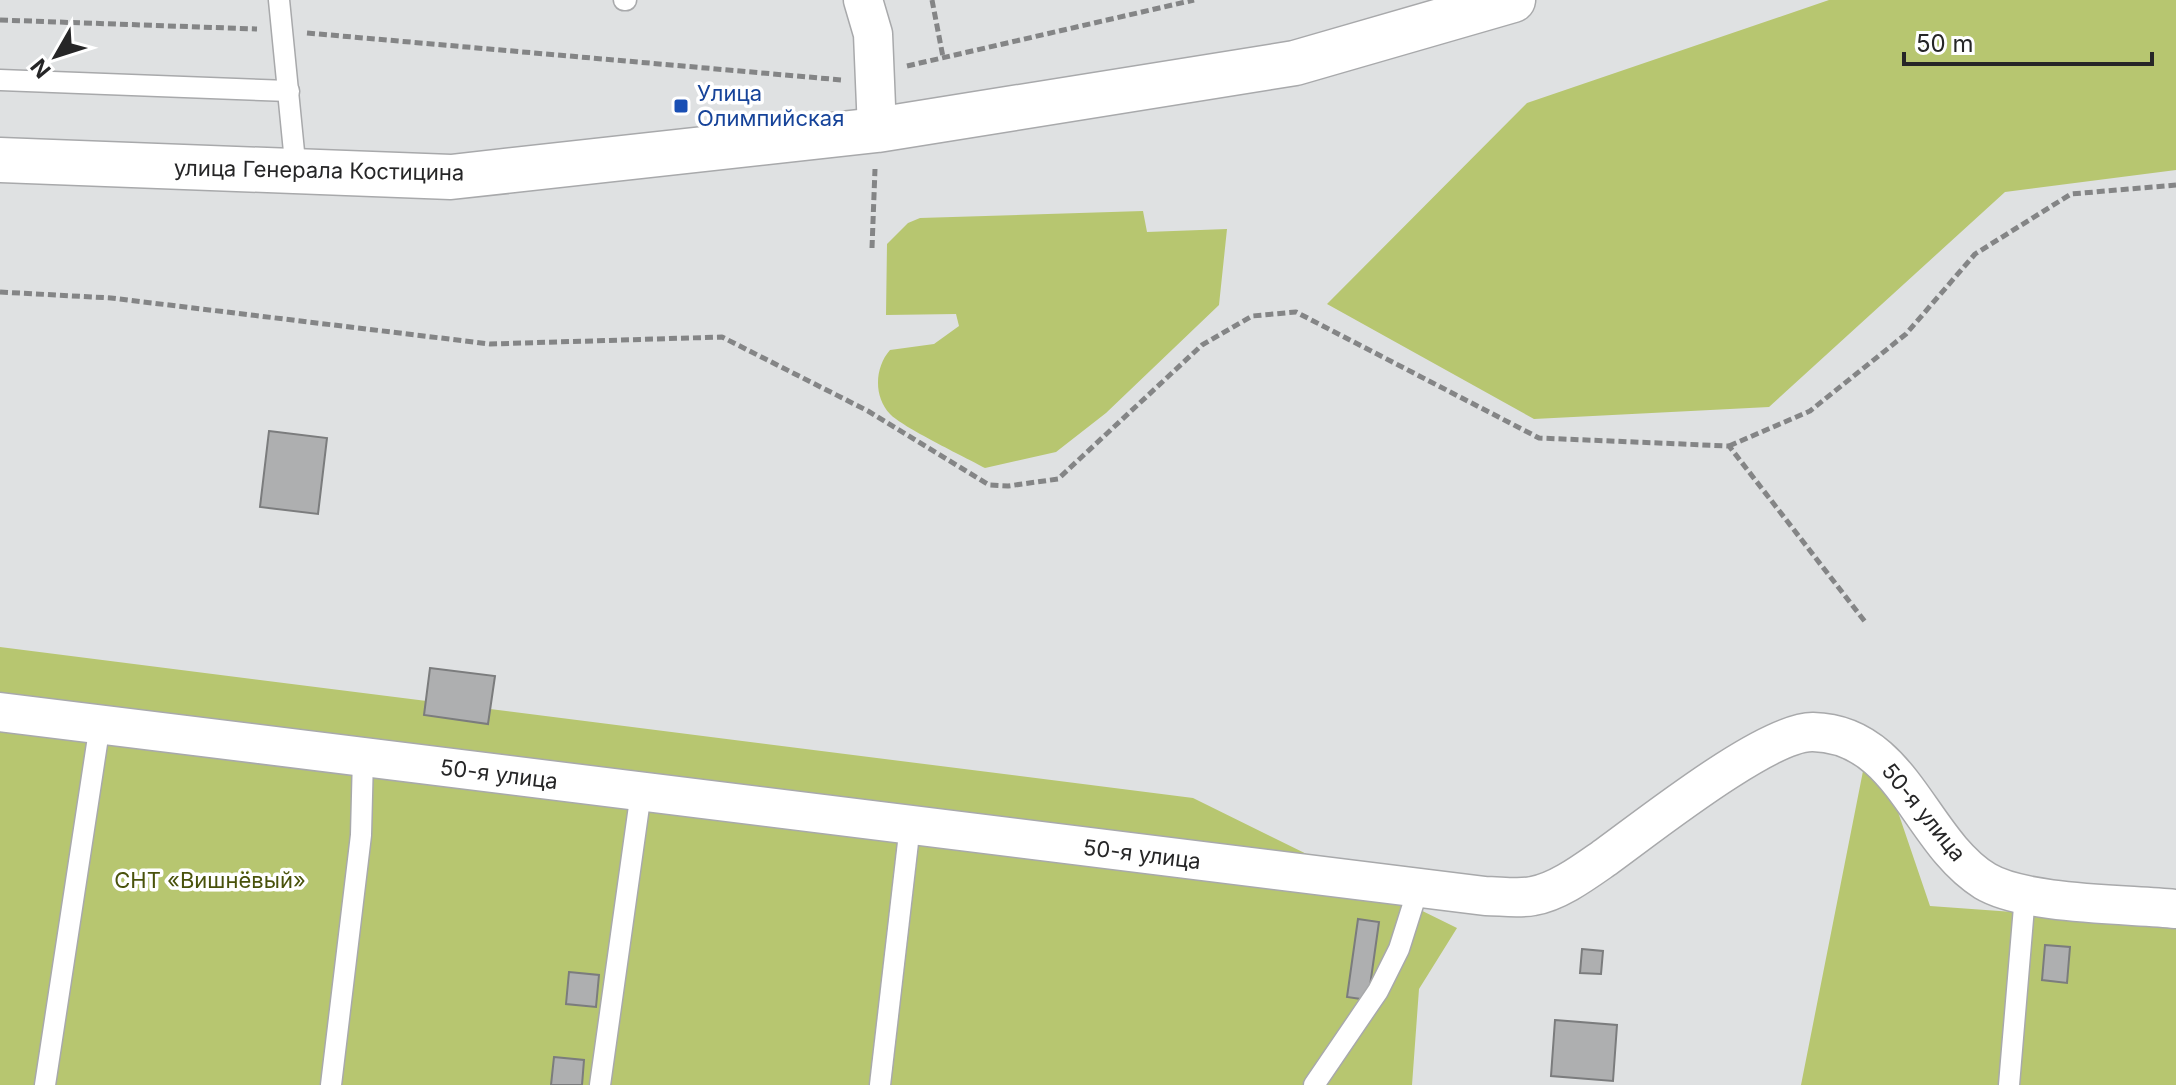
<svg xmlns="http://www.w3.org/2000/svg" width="2176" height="1085" font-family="Inter,sans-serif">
<rect width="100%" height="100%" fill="#dfe1e2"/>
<g fill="#b7c670">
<polygon points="1829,0 2176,0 2176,170 2005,192 1769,407 1534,419 1327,304 1527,103"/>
<path d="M1143,211L1147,232L1227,229L1219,305L1106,413L1056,452L985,468C965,457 902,427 890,414C873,396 875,367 890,350L934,344L959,326L956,314L886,315L887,244L908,223L920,218Z"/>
<polygon points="0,647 1193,798 1457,928 1419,989 1412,1085 0,1085"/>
<polygon points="1864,766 1898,812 1930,906 2176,924 2176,1085 1801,1085"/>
</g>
<g fill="#aeafb0" stroke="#7b7c7d" stroke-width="2">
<polygon points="269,431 327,438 318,514 260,507"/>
<polygon points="430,668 495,676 488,724 424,715"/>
<polygon points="1358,919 1379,922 1368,1000 1347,997"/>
<polygon points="2045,945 2070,947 2067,983 2042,980"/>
<polygon points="1582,949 1603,951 1601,974 1580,973"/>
<polygon points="569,972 599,975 596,1007 566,1004"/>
<polygon points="1555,1020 1617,1025 1613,1081 1551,1076"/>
<polygon points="554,1057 584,1060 582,1085 551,1085"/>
</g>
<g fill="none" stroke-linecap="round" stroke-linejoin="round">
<g stroke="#a8a9ab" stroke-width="23">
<g id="service">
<polyline points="279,0 296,172"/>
<polyline points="624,0 626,0"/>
<polyline points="0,80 289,91"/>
<polyline points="45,1085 100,724"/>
<polyline points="331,1085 361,835 363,757"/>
<polyline points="600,1085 641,792"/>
<polyline points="880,1085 910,825"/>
<polyline points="1314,1085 1378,991 1399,949 1418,889"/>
<polyline points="2009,1085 2025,895"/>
</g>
</g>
<g stroke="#a8a9ab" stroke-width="41">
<g id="minor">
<polyline points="863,0 873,34 877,130"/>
<path d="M0,712L1485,896C1500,896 1518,899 1533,896C1557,892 1583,873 1603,859C1645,829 1767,731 1813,732C1903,734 1919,840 1985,881C2025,905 2127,904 2176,909"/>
</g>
</g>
<g stroke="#a8a9ab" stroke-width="47">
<polyline id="tertiary" points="0,160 451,177 877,130 1295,63 1513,0"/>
</g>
<g stroke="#848586" stroke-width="5" stroke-dasharray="8 4" stroke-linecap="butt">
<polyline points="932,0 943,57"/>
<polyline points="0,20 257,29"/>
<polyline points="307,33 842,80"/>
<polyline points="907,66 1194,0"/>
<polyline points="872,248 875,169"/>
<polyline points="0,292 111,298 490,344 722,337 868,411 989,485 1008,486 1058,479 1202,345 1252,316 1296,312 1539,438 1729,446 1866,623"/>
<polyline points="1729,446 1810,411 1906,334 1975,254 2071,194 2176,185"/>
</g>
<use href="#service" stroke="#fff" stroke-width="20"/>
<use href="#minor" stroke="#fff" stroke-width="38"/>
<use href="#tertiary" stroke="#fff" stroke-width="44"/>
</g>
<rect fill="#1a4fb4" stroke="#fff" stroke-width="3" x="673" y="98" width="16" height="16" rx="4"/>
<g text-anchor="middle" stroke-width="7" stroke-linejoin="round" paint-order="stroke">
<g font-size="22" fill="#164399" stroke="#fff" text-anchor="start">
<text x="697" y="101">Улица<tspan x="697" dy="25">Олимпийская</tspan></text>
</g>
<g font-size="22" fill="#262627" stroke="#fff">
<text transform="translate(319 170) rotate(1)" y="8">улица Генерала Костицина</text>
<text transform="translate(499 774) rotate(7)" y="8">50-я улица</text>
<text transform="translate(1924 812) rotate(51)" y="8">50-я улица</text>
<text transform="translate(1142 854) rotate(7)" y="8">50-я улица</text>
</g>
<g font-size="22" fill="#49520b" stroke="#fff">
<text x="210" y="888">СНТ «Вишнёвый»</text>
</g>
</g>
<g transform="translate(56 56) rotate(231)" stroke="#ffffff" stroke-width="6" paint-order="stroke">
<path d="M0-6L14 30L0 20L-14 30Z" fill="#262627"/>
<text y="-12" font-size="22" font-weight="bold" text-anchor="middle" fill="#262627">N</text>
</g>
<path d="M1904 52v12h248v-12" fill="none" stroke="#262627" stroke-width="4"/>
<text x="1916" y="52" font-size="24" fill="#262627" stroke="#ffffff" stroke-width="6" paint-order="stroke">50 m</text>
</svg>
